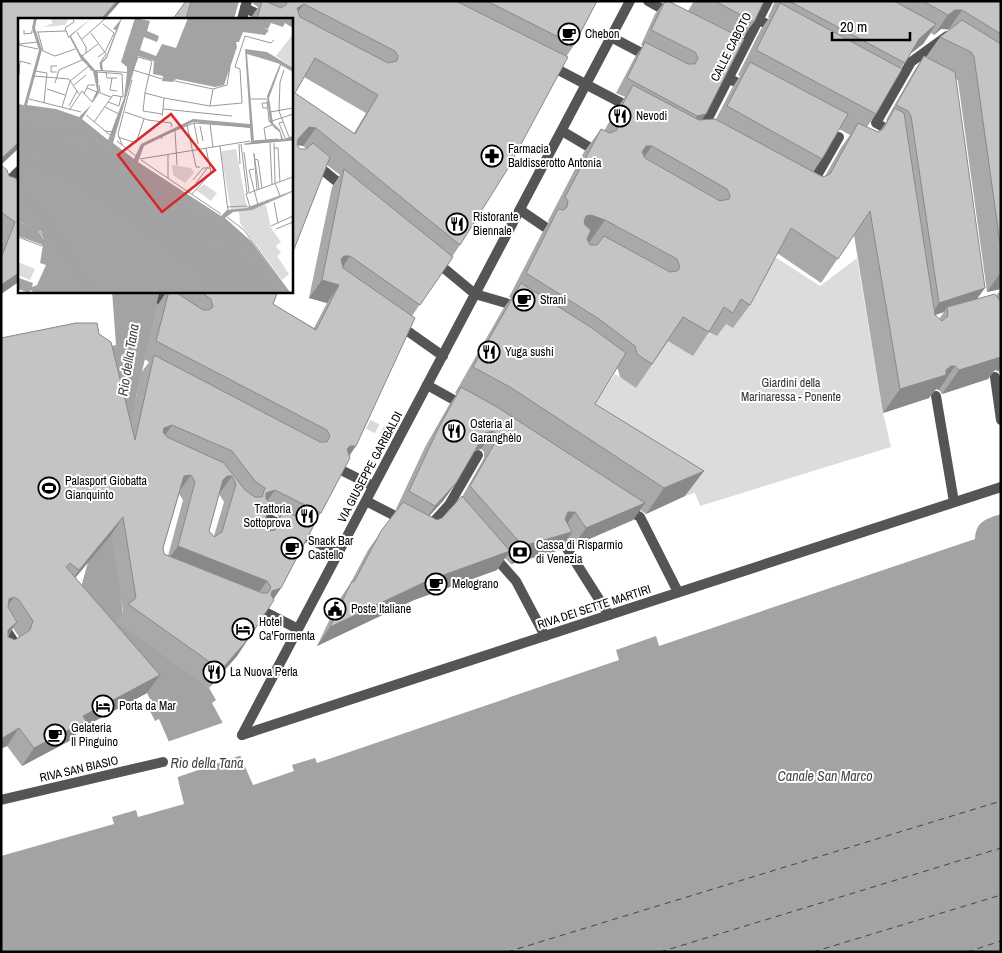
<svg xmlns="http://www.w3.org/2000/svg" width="1002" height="953" font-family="'Archivo Narrow',sans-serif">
<rect width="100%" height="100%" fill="#fff"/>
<polygon fill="#dcdcdc" points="772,255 820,286 857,258 883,413 891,447 700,506 695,493 685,496 577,430 615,374 636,387 667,340 707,331"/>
<g fill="#a3a3a3">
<polygon points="187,1 239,1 234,19 182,19"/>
<path d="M112,291H161L136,397L121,596L123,617L209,688L216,700L212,703L240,755L253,785L294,771L292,765L315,758L317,763L619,660L616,650L656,636L659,646L975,539C976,521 986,519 1001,514V952H1V856L114,824L112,817L136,810L138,817L184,804L169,742L159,719L155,721L148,707L153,705L147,693L76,605L88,562L85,541L97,349L116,345Z"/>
</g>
<polygon fill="#fff" points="225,722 242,755 175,778 167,742"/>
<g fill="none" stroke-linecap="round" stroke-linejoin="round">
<g stroke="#444" stroke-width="1" stroke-dasharray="6 5" stroke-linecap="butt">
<polyline points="507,952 1001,801"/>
<polyline points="660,952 1001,848"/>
<polyline points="813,952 1001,895"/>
<polyline points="967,952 1001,941"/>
</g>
<polyline stroke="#d9d9d9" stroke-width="10" stroke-dasharray="10 5" stroke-linecap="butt" points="355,417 398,440"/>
<g stroke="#555" stroke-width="10">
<polyline points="648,1 671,14"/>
<polyline points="245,8 268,19"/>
<polyline points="242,19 247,1"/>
<polyline points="759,20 776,29"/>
<polyline points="611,37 651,58"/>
<polyline points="549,65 631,108"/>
<polyline points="730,79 747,88"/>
<polyline points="562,131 594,150"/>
<polyline points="701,132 768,1"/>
<polyline points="894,133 876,123 911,62 947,36"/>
<polyline points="314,163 345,188"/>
<polyline points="811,186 839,137"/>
<polyline points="1,189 19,171"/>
<polyline points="520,210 545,227"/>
<polyline points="434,260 475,294 506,303 517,310"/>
<polyline points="165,291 162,302 170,307"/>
<polyline points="399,325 443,356"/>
<polyline points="995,377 1001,420"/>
<polyline points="427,385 463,405"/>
<polyline points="936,396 954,502"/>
<polyline points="341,470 373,486"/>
<polyline points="366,501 405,521"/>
<polyline points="625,508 640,517 678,592"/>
<polyline points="259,514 338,553"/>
<polyline points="427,529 449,505 478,455"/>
<polyline points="559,536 609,615"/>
<polyline points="493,555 516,581 545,636"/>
<polyline points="265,612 298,629"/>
<polyline points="1,622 14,642 1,651"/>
<polyline points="242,735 630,1"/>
<polyline points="242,735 1001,487"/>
<polyline points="1,800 163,762"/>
</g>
</g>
<g fill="#a9a9a9" fill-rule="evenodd">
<path d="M254,1H597L574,45L566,57L460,245L412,316L349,456L321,513L313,524L281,588L237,656L209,688L116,622L123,611L111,535L75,577L147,693L80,729L73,739L22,766L7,746L1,338L99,334L131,421L141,373L149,362L144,359L157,306L167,291H278L273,304L314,328L327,303L309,298L332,187L340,175L327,165L291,257L257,19H250L258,7L253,4ZM304,77L366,113L354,133L295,93ZM297,145L303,146L307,149H300ZM179,494L183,500L168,556L164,554L163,548ZM219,494L224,502L214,536L209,531ZM268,511L279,516L269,531H268L264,523ZM13,628L19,637L15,640L8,637Z"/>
<path d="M665,1L688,11L694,1H764L754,22L742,38L701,120L716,119L732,88L740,76L738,75L761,29L769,18L768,17L775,1H1001V289L987,292L958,81L956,78L977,299L996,296L1001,289V374L998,371L995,370L988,379L942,394L939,390L936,389L929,398L883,413L854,235L821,283L777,253L750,305L733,328L726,324L717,336L709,332L693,356L668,341L636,388L620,377L618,370L617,368L595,404L685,496L646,514L640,510L633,520L573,546L568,538L560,550L511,564L505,558L497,570L414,600L317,646L339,600L350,584L368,550L397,510L396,509L425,447L449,405L457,394L455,393L503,309L511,298L509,297L542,233L549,222L548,221L584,152L601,129L604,131L617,108L625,97L616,93L635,57L643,46L641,45L655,14ZM941,29L950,30L940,37L926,57L924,56L914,71L886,120L887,121L879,132H878L867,127L876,114L901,68L910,54L923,44L931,33L934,35ZM839,129L850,135L842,146L825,176L823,177L813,172L822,159ZM944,312L939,319L935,315ZM481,449L484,452V458L462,497L442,518L437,520L429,516L443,501L456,483L475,450Z"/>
<polygon points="1,165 9,176 15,178 17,283 1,294 1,244 3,240 1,239"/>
</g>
<g fill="#898989">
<polygon points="117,1 121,1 105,19 101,19"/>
<polygon points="304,4 291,22 297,8"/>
<polygon points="955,10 962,10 949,29 941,29 934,35 948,15"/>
<polygon points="936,24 923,44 905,58 919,39"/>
<polygon points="706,114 695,129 687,131 697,116"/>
<polygon points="309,127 316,128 303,146 296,145 298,139"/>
<polygon points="19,142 19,148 1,165 1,159"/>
<polygon points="646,146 652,146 635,170 629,170"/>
<polygon points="591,215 605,220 588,244 574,238 586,216"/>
<polygon points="344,256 350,256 338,274 341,259"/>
<polygon points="1001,272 1001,289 987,292"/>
<polygon points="19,273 19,283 17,283 1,294 1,285"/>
<polygon points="322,280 339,285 327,303 309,298"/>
<polygon points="985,288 974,303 947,307 944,312 929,317 939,303"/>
<polygon points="1001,357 1001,367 998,371 995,370 988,379 942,394 959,370"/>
<polygon points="951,366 955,366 939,390 936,389 929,398 883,413 900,389 946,370"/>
<polygon points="172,425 160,443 164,428"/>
<polygon points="493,431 481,449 472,451 485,433"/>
<polygon points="350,446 356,446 344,464 347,449"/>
<polygon points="704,471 685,496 646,514 664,488"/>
<polygon points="191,475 178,493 184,476"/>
<polygon points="227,476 232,476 219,494 223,480"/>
<polygon points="456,483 443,501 423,523 435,506"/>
<polygon points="275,490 262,508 266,493"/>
<polygon points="645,503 633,520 573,546 586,528"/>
<polygon points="568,512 575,512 563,530 556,530"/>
<polygon points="123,517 111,535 67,588 79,570"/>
<polygon points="572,532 560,550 511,564 523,546"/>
<polygon points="178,546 267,581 254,599 165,564"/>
<polygon points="510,551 497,570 414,600 317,646 330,627 427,581"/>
<polygon points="281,588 268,606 272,591"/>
<polygon points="14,597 1,615 9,599"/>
<polygon points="17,622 5,640 8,630"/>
<polygon points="249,638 237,656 209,688 221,670"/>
<polygon points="160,675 147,693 80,729 73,739 22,766 34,748 83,716"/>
<polygon points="19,728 7,746 1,749 1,739"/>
</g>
<g fill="#c4c4c4" stroke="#898989" fill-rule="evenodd">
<polygon points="1,1 117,1 101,19 19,19 19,142 1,159"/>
<polygon points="186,1 191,1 186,19 173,19"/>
<path d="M262,1H265L281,8L287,4L286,1H456L568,57L507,170L460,245L316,128L309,127L298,139L297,145L300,149H306L313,143L330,157L291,257V19H257ZM304,4L395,51L398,56L397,61L388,63L300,17L297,8ZM315,58L378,95L355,134L295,93Z"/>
<polygon points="487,1 597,1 574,45"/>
<polygon points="665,1 668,1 744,39 706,114 697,116 627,78 645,42 688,64 695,64 698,58 695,52 651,30"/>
<polygon points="715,1 764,1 754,22"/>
<polygon points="789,1 894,1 936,24 919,39 905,63"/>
<polygon points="923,1 1001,1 1001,34 962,10 955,10 948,15"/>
<polygon points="780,3 902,69 876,114 756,50"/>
<polygon points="962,20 1001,44 1001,250 974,57 971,52 940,37"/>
<polygon points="924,56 955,72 985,288 939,303 911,116 908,111 896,105"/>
<polygon points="750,62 848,114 822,159 727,106"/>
<path d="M633,85L699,120L715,119L823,177L830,174L858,123L878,132L883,129L895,108L904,113L935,315L942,321L948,316L947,307L995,294L1001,302V357L959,370L955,366H951L946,370V375L900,389L870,211L838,259L791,228L750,305L741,299L733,313L724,307L709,332L683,317L652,364L637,354L635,346L599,319L526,273L558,209L564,210L567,207L568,201L565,197L601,129L610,133L617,130V124L614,120ZM646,146H652L727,189L730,195L729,199L720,201L645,158L642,152ZM591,215L605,220L677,259L680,268L677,271L670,272L604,236L597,245H590L587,239L591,230L585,225L584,221L586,216Z"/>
<polygon points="1,165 7,170 9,176 15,178 19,181 19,273 1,285 1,258 15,222 1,212"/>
<path d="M344,169L453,257L420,305L350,256H344L341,259L343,268L415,318L356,446H350L347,449L350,458L321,513L275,490L266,493V499L271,503L264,523L268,531L275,530L283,510L314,525L281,588L272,591L271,595L274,600L249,638L221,670L128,604L136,598L123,517L79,570L70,563L66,567L160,675L83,716L86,721L34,748L19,728L1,739V338L76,323H97L99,334L111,342L135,440L154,355L320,442H327L330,436L327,430L156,341L169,291H174L203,310H209L213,307L211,299L199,291H278L273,304L316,330L339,285L322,280ZM172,425L232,451L255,481L265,488L262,497H255L245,490L224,463L167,437L163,432L164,428ZM191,475L195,482L178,546L267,581L271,587L268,593H262L164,554L163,548L184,476ZM227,476H232L236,484L222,532L214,537L209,531L223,480ZM14,597L19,600L33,621L30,630L15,640L8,637V630L17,622L8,607L9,599Z"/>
<polygon points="521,283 592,328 626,353 595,404 704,471 664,488 510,387 473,367"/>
<polygon points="461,387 497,407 645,503 586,528 575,512 568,512 565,519 572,532 523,546 470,486 496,441 497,434 493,431 485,433 456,483 435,506 409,491 438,429"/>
<polygon points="462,496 510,551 427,581 330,627 352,581 354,582 381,531 403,502 437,520 442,518"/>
</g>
<defs>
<g id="cafe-ring" transform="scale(1.125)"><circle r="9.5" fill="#fff" stroke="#000" stroke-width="1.5"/><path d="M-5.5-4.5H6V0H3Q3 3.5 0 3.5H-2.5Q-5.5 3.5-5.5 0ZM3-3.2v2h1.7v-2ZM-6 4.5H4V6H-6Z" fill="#000"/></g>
<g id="restaurant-ring" transform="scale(1.125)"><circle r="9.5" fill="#fff" stroke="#000" stroke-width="1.5"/><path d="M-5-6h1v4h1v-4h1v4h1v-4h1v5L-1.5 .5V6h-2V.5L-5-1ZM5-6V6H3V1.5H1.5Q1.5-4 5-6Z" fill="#000"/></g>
<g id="pharmacy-ring" transform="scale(1.125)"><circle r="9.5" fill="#fff" stroke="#000" stroke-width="1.5"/><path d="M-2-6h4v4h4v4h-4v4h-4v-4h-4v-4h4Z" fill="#000"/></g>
<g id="stadium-ring" transform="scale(1.125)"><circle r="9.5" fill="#fff" stroke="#000" stroke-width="1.5"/><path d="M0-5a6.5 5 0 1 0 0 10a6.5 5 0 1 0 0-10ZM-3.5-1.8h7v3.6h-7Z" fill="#000"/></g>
<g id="bank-ring" transform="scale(1.125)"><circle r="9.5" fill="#fff" stroke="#000" stroke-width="1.5"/><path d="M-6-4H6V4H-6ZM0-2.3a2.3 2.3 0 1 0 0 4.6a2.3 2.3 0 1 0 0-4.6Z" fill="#000"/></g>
<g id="civic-ring" transform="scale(1.125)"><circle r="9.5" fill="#fff" stroke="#000" stroke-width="1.5"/><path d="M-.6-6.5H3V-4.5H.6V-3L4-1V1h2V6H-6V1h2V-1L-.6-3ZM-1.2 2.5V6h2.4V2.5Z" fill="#000"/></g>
<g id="hotel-ring" transform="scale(1.125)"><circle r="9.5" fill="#fff" stroke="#000" stroke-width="1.5"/><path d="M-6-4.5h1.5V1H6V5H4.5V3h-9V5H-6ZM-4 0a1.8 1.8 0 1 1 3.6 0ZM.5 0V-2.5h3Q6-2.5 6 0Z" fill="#000"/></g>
</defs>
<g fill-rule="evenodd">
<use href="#cafe-ring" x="569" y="34"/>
<use href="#restaurant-ring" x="620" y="116"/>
<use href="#pharmacy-ring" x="492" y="156"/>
<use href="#restaurant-ring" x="457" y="224"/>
<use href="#cafe-ring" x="524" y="300"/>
<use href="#restaurant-ring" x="489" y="352"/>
<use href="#restaurant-ring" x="454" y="431"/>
<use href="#stadium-ring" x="49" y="488"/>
<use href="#restaurant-ring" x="307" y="516"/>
<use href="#cafe-ring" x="292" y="548"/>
<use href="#bank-ring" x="520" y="552"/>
<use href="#cafe-ring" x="436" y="584"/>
<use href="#civic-ring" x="335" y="609"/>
<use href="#hotel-ring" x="243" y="629"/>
<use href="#restaurant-ring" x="214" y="672"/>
<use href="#hotel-ring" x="103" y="706"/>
<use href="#cafe-ring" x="55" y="735"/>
</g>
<g text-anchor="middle" stroke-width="4" stroke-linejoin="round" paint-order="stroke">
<g font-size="12" fill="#000" stroke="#fff" text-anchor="start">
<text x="585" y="38">Chebon</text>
<text x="636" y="120">Nevodi</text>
<text x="508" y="153">Farmacia<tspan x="508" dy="14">Baldisserotto Antonia</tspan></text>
<text x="473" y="221">Ristorante<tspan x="473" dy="14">Biennale</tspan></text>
<text x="540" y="304">Strani</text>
<text x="505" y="356">Yuga sushi</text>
<text x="470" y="428">Osteria al<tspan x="470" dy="14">Garanghèlo</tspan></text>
<text x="65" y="485">Palasport Giobatta<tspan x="65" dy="14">Gianquinto</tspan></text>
<text x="291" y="513" text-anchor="end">Trattoria<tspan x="291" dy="14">Sottoprova</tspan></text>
<text x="308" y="545">Snack Bar<tspan x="308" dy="14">Castello</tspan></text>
<text x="536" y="549">Cassa di Risparmio<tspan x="536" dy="14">di Venezia</tspan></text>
<text x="452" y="588">Melograno</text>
<text x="351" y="613">Poste Italiane</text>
<text x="259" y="626">Hotel<tspan x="259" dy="14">Ca'Formenta</tspan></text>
<text x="230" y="676">La Nuova Perla</text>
<text x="119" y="710">Porta da Mar</text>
<text x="71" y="732">Gelateria<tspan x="71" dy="14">Il Pinguino</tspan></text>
</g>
<g font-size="12" fill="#000" stroke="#fff">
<text transform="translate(731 47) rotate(-63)" y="4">CALLE CABOTO</text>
<text transform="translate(370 467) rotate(-62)" y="4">VIA GIUSEPPE GARIBALDI</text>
<text transform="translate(594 607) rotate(-18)" y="4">RIVA DEI SETTE MARTIRI</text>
<text transform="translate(79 769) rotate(-13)" y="4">RIVA SAN BIASIO</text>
</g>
<g font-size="12" fill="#333" stroke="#fff">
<text x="791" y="387">Giardini della<tspan x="791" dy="14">Marinaressa - Ponente</tspan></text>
</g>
<g font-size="14" font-style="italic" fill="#444" stroke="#fff">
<text transform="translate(128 360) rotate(-81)" y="5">Rio della Tana</text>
<text x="207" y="768">Rio della Tana</text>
<text x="825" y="781">Canale San Marco</text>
</g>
</g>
<g transform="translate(18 18)">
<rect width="275" height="275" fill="#fff"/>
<path d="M32,0H51L47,7L25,9L35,5ZM274,17L275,18V50L258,38ZM218,131L229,190L213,192L203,137L204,133ZM154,147L173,150L176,155L167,165L155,157ZM186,166L199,175L193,183L178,172ZM248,187L253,210L263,224L258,228L263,235L259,238L271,256L264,262L222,205L221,193ZM0,244L17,251L12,262L0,257Z" fill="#dcdcdc"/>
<path d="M16,0H19L17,10L24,32L9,87L38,91L61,99L74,86L79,72L75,53L63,41L51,18L74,0L53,18L62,35L77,52H83L82,45L88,39L98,12L95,11L104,0L89,40L84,45L85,52L109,54V49L103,44L117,0L132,3L129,13L141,18L139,24L126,19L122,32L138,38L144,26L158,30L170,0H275V10L267,5L265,9L253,5L250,11L245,10L251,12L247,17L225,14L221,24H218L219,29L206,67L197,69L158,61L155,64L144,63L145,58L135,56L136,43L120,38L95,125L116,141L123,126L175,101L232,106L227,31L249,34L275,50V54L263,47L251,80L255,105L262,112L265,121L275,118V122L226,127L233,124L232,110L175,104L126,128L120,144L203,198L209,192L229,190L275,174L234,192L215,194L207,200L233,223L272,275H16L13,272L11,275L0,271L1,260L15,265L14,269L19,267L28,247L22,245L25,227L0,218V204L20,212L26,222L23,213L0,203V86L6,87L21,32L14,10ZM229,36L262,46L249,78L252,104L262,115L263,121L236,123ZM79,53L109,55L106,80L90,122L64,101L81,75Z" fill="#a3a3a3" fill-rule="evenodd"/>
<path fill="none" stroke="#a3a3a3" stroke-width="2.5" d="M0,100L24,128L70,145L163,210L224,259L236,275M0,102L23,145L61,158L154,223L207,275M0,112L59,114M71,113L76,137L169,203L206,220M0,116L24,118L70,113M0,119L24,121L74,140L167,205L235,231M74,121L78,135L171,200L203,212L211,206M0,127L24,124L72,142L165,208L213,224M0,129L23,131L68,148L161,213L220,261L230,275M0,134L23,135L67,150L159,215L225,275M0,138H23L65,153L158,218L219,275M0,141H23L63,155L156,221L213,275M0,147L23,148L59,160L152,226L202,275M0,167L35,212L73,275M211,207L208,215L212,221M208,223L242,275M214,225L248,275M235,232V251L254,275"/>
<path fill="none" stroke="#999" stroke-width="1" d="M6,12V16L14,15V12M19,14L48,13M20,14L25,33L37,38M59,14L68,29V35M0,15L1,27L20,31M73,15L88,36L82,45L83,51M51,20L47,10L56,4L55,0M64,21L88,0M1,26L20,24M37,38L57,31M64,38L80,26M80,39L87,34L96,15L85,6M39,48H33V54H39M115,52L120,39L134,43L127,75L146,80M115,52L144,61M266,52L262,64L261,93L271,119M17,53L29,55L26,85M88,54L89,60H99M1,57L2,43L13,46M15,58L51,61L61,76M94,60L92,72L99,73M157,63L195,71L192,88M37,65L41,52L64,42M80,65L79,54L104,56L105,79L95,77M56,67L68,57M81,67L82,75L93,79M29,71L47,77M195,71L209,67L212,49M127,75L125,93L144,96M66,76L70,67H77M11,81L63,94M233,81H249M249,83L251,103L258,111M90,84L101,88L103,79M249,85H244L245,90H250M51,88L59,73M44,89L52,63L71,48L74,53M87,89L101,96M52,91L64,73L74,84L79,74L69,70M145,91L146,80L192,88L224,85L222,51L217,49L227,18L253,25L256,22M107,94L130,102L153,105L154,109M252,94L275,90M68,97L92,117M144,98L145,91L214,98M254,103L275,96M76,104L95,77M265,104L261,105L267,120M176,105L180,126M192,106L195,129M169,107L178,149H182M182,108L185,123M87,113L95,114L99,100M157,113L159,147M100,119L118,125L126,101M144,121L143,118L176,105L231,109M99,123L118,138M236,123L260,121M248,123L246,110L254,107M252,125L254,166M256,125L257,165L262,178M221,126L222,146M223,126L229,175M226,126L275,122M104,127L100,116L114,62M202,128L210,193M256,130H260L262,164M226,134L231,174M236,135L239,172M236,136L241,171M122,141L232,123M237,141L240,142L244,170M123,142L203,196M236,151L231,152L240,187M150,160V136M175,162L185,150H192M178,165L190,149M174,176L193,155L188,130M256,184L260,205M209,189L229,188M229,189H232L228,176L275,159M232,189L275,173M209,199L226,212L272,275M0,204L21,212L26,220M253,208L275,198M258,211L275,204M0,219L24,228L26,222"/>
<path fill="#d62828" fill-opacity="0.15" stroke="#d62828" stroke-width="2.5" d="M153,96L197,152L144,194L100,137Z"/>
<rect width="275" height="275" fill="none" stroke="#000" stroke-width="2.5"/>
</g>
<rect width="1002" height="953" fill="none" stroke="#000000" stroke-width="5"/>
<path d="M832 32v8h78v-8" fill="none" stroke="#000000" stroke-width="2.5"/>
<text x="840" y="32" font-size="15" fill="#000000" stroke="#ffffff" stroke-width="4" paint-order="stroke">20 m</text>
</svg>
